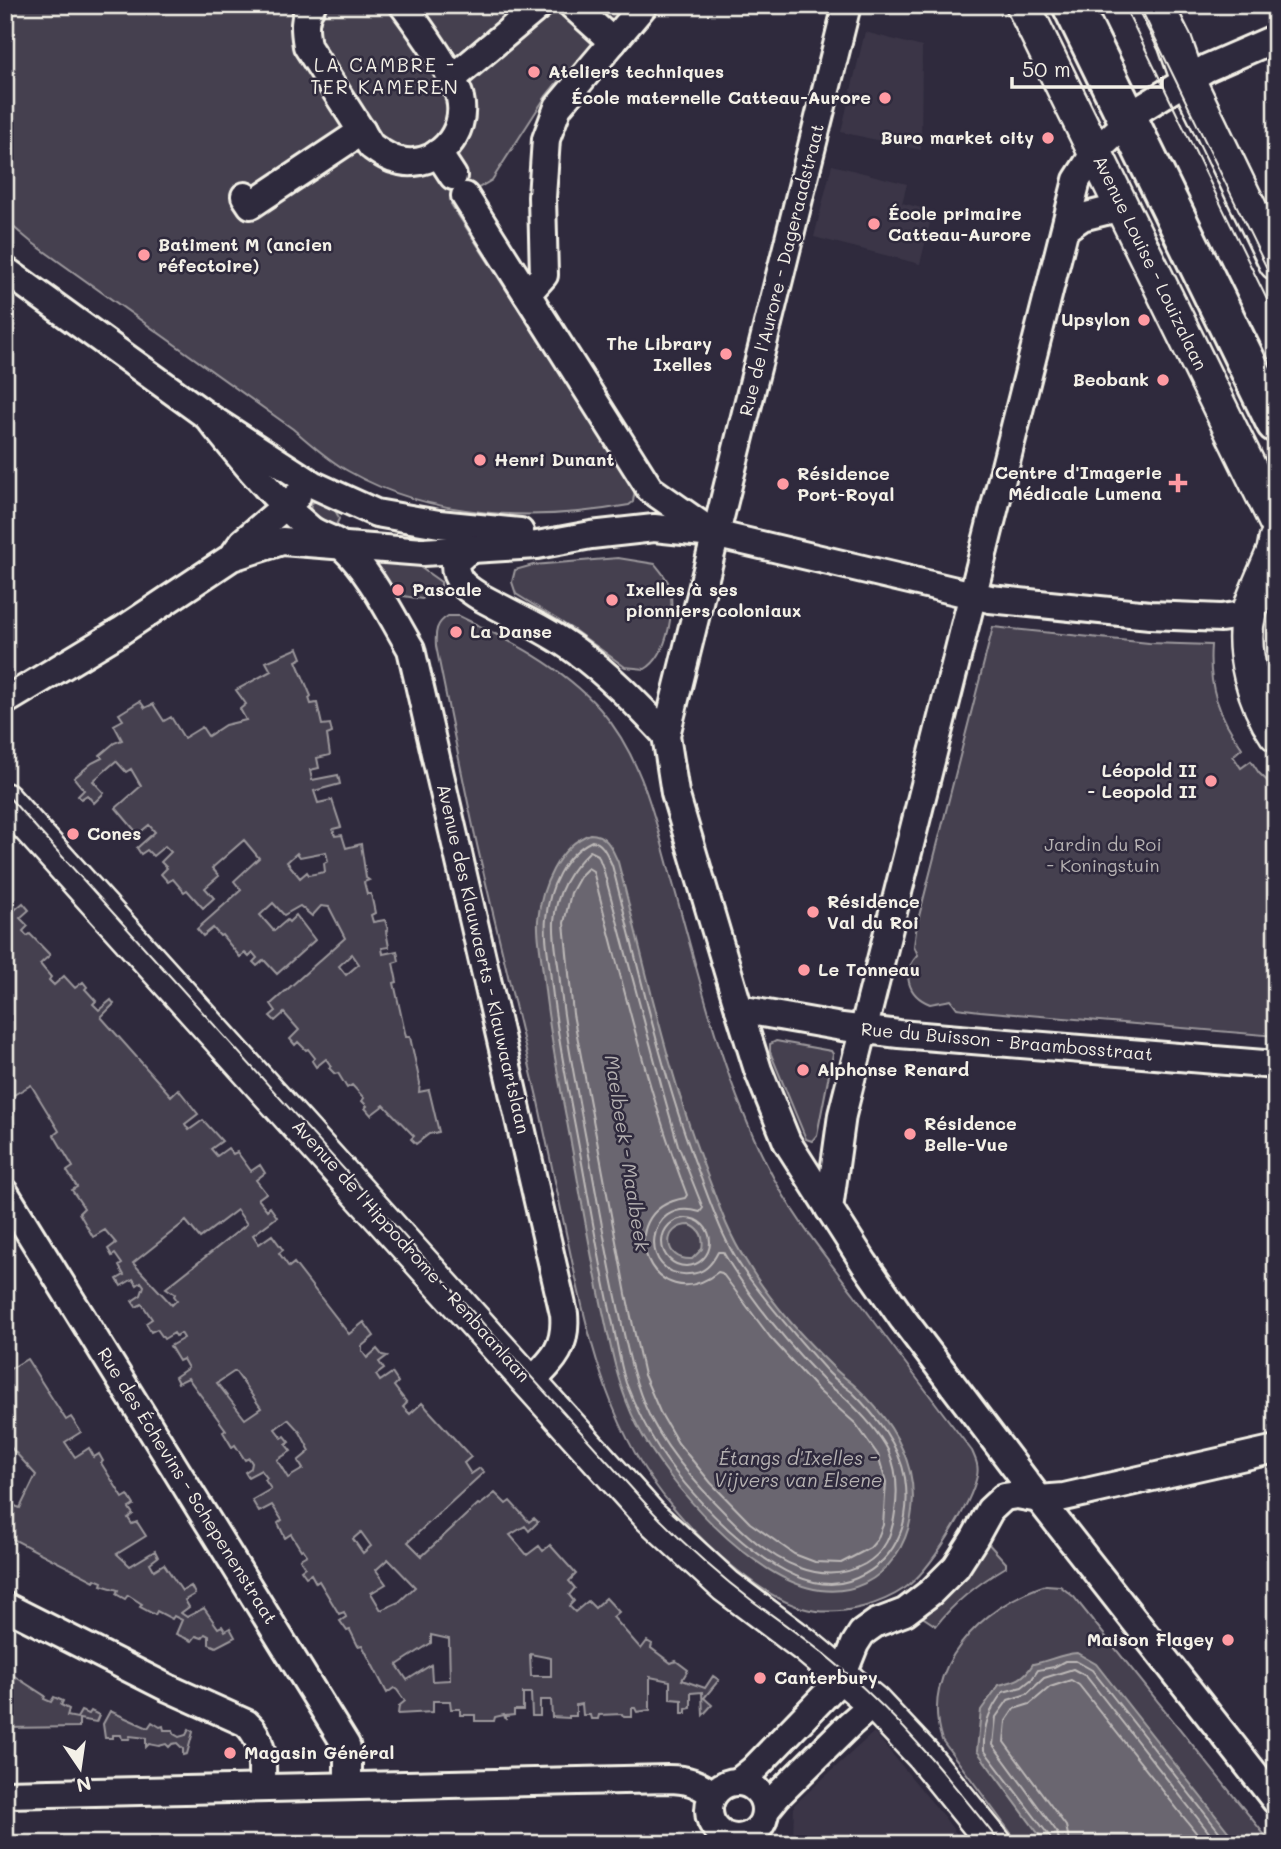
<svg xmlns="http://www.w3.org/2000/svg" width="1281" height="1849" font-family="Mali,sans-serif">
<rect width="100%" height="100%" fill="#2f2a3d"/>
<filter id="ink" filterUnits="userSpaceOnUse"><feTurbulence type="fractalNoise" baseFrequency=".0143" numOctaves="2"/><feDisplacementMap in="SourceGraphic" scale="14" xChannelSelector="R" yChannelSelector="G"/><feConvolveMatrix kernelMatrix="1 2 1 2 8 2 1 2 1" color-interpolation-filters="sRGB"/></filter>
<g filter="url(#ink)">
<g fill="#3b3647">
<polygon points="865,32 922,47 921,150 841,132"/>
<polygon points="832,165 907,184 902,203 933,211 920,264 814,237"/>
<polygon points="874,1732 944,1817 964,1844 793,1844 794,1805"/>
</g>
<g fill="#454050" stroke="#9c989c" stroke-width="2" fill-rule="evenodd">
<path d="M5,5H628L576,66L559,80L546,96L492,180L451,204L635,490L633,502L629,505C536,522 432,519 348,471C328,460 311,444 293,429L30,241L5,220Z"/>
<path d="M315,501C327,501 336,508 339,519L335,527L331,528L310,513L311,504Z"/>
<path d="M618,558L655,564C659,569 665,576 668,582C677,605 668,656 645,669L625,667L574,630L516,594L512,582L515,570L533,565Z"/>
<polygon points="378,561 414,563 441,582 441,588 422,599 391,594 377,572"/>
<path d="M1276,581V702C1272,688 1266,674 1263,659C1258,633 1268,606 1276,581Z"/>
<path d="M448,616H459C509,640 562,666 600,709C644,759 656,825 674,887C700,980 722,1076 766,1163C789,1211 822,1252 854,1294C893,1347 932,1399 972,1451C976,1460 979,1466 977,1476C970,1506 930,1571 905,1588C880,1605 846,1614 816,1611C766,1605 703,1543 672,1506C612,1437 591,1348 572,1261C560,1206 549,1152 537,1097C518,1015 497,932 478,849C463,782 450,714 436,646C435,632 436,623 448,616Z"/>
<path d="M993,627L1149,643L1211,645C1208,686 1218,715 1242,748L1233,756L1241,768L1251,761L1259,773L1276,789V1036L980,1011L957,1008L951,1000L930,1004C907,995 901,972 918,955L914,946L917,924Z"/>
<path d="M298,648L302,658L296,661L311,696L309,698L311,704L317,703L322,725L330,724L332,733L327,735L330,755L317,758L319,768L310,770L312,780L338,775L340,784L314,791L318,803L332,800L341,827L333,829L335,836L342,835L346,848L361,844L366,878L369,880L364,882L367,894H371L375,913L371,915L373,922L385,920L388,930L386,931L389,947L382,948L383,954L397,951L399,961L393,963L397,982L394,983L406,1037H410L420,1083L419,1092L429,1090L439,1132L429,1134L416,1144L411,1139L414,1136L384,1105L371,1115L365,1108L367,1106L362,1101L364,1098L352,1085L347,1088L338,1073L335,1074L329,1068L331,1066L326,1059L316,1067L312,1061L315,1058L308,1049L306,1050L298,1042L295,1045L290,1039L299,1030L284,1013L275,1021L270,1016L276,1011L271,1004L345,938L329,907L321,906L312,916L300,906L284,915L273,903L260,915L274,931L287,920L289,922L296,915L315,940L277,974L264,960L257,966L253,962L257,958L253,953L249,957L245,953L240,957L222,935L220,936L213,928L203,936L197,929L241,890L234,881L259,858L244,840L212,868L219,876L205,888L214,898L203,908L187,890L184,892L173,879L168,882L161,874L167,868L161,862L171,852L165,846L153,856L147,850L141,854L137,848L155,832L149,825L138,834L116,808L141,786L131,769L126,772L116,761L93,781L104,793L94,803L87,795L81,799L78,796L84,790L74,778L92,763L102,758L100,755L114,743L122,740L114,725L123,720L119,714L140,701L145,708L153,704L164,721L171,717L184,738L202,727L208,736L225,725L246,720L240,709L246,704L236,690L271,671L266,662ZM326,852L328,861L324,863L325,872L309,875L307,872L300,878L287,862L297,853L300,857ZM352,954L359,964L346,975L339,966Z"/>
<path d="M23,903L29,910L20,918L28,926L23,931L27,936L30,934L50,955L40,964L51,977L49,980L54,985L64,976L75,988L83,982L87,987L85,989L96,1001L93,1004L99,1010L111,1000L114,1004L101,1017L171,1096L178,1089L198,1114L185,1124L189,1130L203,1120L222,1141L211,1149L217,1156L228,1148L233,1154L237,1152L251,1171L260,1165L265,1173L256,1180L266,1193L258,1199L267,1210L270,1207L277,1217L253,1235L259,1244L272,1235L283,1250L279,1253L289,1267L294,1263L349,1334L364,1322L374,1336L362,1346V1351L367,1358L377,1349L382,1355L387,1356L379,1362L384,1369L376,1375L380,1381L392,1373L398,1382L394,1386L407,1403L403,1407L410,1414L422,1403L471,1457L464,1463L471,1474L480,1468L484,1472L408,1542L422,1556L478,1504L480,1505L495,1493L506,1504L510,1501L529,1522L534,1518L538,1522L529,1531L525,1526L510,1535L527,1555L539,1546L543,1551L550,1545L576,1574L569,1581L575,1588L569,1595L574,1601L569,1606L575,1612L588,1601L595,1608L606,1598L619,1612L613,1617L641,1649L647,1641L652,1644L651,1648L671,1663L676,1661L688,1670L682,1680L705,1688L713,1676L719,1680L704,1698L712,1705L703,1715L702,1692L691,1693V1708L686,1709V1713H682V1700L670,1699V1681L650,1677V1710L637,1712L635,1708H632V1717H624L622,1714L599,1715L598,1719H591L590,1715H583L582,1704L576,1705V1716H569V1718L552,1717L551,1700H540V1716H532L531,1693H523V1710H514V1715L506,1716V1720L504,1715L495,1717L494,1721H475V1715H460V1709H451L450,1701H433V1712L398,1714L399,1706L405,1701L397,1690L394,1688L387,1693L362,1645L358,1646L350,1630L347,1631L340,1621L346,1617L344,1612L339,1614L319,1581L316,1583L311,1574L306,1577L301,1570L305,1567L300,1559L307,1555L303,1549L301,1550L291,1534L285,1538L278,1523L282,1520L272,1505L259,1512L252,1500L271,1489L265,1480L267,1478L261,1470L248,1477L245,1472L251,1468L252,1463L249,1458L245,1460L235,1445L232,1447L223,1432L226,1430L188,1378L178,1383L175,1377L188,1368L183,1359L179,1361L170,1346L184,1338L181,1333L176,1336L174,1333L164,1339L157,1329L151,1332L146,1323L152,1319L142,1304L136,1307L132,1301L141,1295L144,1286L141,1282L137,1285L133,1279L121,1286L117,1279L124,1275L119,1266L122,1264L115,1254L112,1256L108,1249L116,1243L105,1230L93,1237L79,1213L84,1208L72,1190L77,1187L67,1171L73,1167L54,1135L59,1131L31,1085L12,1096L5,1086V907L11,913ZM237,1210L247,1224L166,1288L175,1294L174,1296L177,1300L172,1305L133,1263L186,1221L200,1238ZM235,1371L261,1408L245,1419L217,1383ZM288,1419L300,1432L310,1451L298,1461L303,1469L288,1478L277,1460L291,1451L286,1445L290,1442L285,1436L282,1438L275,1429ZM361,1532L371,1546L363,1553L353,1539ZM388,1559L415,1587L399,1602L381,1610L371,1593L386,1584L376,1570ZM431,1635L449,1639L450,1680L432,1681L431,1665L407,1680L397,1665L431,1643ZM530,1654L551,1658V1676H531Z"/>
<polygon points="776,1041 831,1051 833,1054 817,1135 812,1141 806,1139 770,1052 770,1044"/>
<polygon points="27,1359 66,1420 71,1417 81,1432 65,1442 75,1457 89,1448 94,1457 99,1454 103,1461 101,1463 123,1498 128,1495 134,1505 129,1508 133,1514 128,1518 132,1524 137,1522 146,1536 117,1554 130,1566 155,1551 158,1557 150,1563 154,1570 164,1564 182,1591 191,1586 195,1594 185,1600 189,1607 181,1613 187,1617 204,1608 218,1628 222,1626 225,1631 230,1628 235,1637 216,1647 209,1644 209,1636 205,1634 202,1638 196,1636 192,1641 176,1634 182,1620 174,1616 172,1619 157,1611 155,1615 140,1607 142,1604 128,1595 125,1599 116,1594 118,1590 101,1585 102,1582 95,1579 94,1581 5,1535 5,1502 20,1508 36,1475 5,1441 5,1372"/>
<path d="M986,1541L1006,1563V1567C979,1583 955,1601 936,1626L918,1614Z"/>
<path d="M1046,1585L1060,1586L1074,1597L1272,1844H1019L942,1740C918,1669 983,1605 1046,1585Z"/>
<polygon points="5,1670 45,1696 44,1699 51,1702 54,1697 63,1701 61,1705 69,1709 67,1716 77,1718 81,1711 89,1714 91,1711 99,1715 96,1722 79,1719 79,1727 5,1728"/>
<polygon points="110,1711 148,1728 152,1722 160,1727 163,1726 164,1730 173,1730 174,1734 179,1737 186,1735 189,1729 193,1732 187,1754 183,1755 183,1749 177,1743 172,1744 169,1747 166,1744 159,1746 149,1744 146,1747 146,1738 130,1736 129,1739 122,1739 121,1735 113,1735 113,1738 105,1738 103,1724"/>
</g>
<g fill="#6a6670" stroke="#a19ea0" stroke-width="2" fill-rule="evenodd">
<path d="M590,834C607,834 612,849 618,862C646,969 669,1079 710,1182C720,1209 730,1237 746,1261C769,1300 802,1337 835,1369C841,1375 848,1380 855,1386C881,1410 902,1438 910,1472C924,1531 886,1599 820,1590C753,1581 666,1483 637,1425C619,1390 612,1353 604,1316C590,1254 580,1190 568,1127C558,1075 548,1024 543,972C541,955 537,936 538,920C541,888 558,846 590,834ZM690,1225C701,1229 704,1238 702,1249L692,1259C663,1261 661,1225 690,1225Z"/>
<path d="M1077,1653L1096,1664L1238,1844H1046L977,1751L981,1710L999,1685C1016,1681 1024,1679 1033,1664C1049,1661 1061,1654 1077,1653Z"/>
</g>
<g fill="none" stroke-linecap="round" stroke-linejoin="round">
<g stroke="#bdb9b8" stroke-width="2">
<path d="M592,841C603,842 607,855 612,865C640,972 663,1083 704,1186C716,1218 728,1251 749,1278C773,1310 799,1340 826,1370C834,1379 843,1385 852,1392C876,1416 899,1444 905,1478C912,1524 895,1565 849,1581C786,1602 692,1499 661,1452C647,1430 635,1407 626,1383C620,1364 617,1343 613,1324C600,1266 590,1206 579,1147C568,1088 556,1030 550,970C548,953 544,935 546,919C549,888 563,855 592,841Z"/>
<path d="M590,851L598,855L603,868L665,1099L678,1145L703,1208L700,1212C644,1195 638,1278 689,1274C704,1274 712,1264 718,1252H723C750,1299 786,1342 824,1381C830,1387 837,1391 844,1397C859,1411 878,1431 888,1450C897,1469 898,1492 895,1512C892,1535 885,1552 865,1564C821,1589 774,1560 741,1529C707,1496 672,1459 650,1417C635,1386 628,1353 621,1320C607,1259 597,1196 585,1134C575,1080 564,1027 559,972C557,956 553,938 554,922C556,892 569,871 590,851Z"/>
<path d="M588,868L593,871C622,980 647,1090 687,1195L685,1198C606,1211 654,1323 718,1272L722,1273L770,1337L819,1391L856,1424L878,1455L886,1482L883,1525L877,1540L870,1548L841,1563L815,1562L794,1554L750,1523L711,1483L678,1443L660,1412L644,1375L626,1294L573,1014L564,923L571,893L581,875Z"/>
<circle cx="686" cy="1242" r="24"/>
<path d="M1051,1844L1050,1837L984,1750C983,1726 989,1710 1003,1692L1022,1687L1032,1679L1038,1670L1054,1667L1065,1661H1076L1092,1670L1229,1844"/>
<polyline points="1060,1844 1057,1832 993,1745 996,1717 1008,1700 1027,1694 1044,1678 1073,1669 1086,1676 1218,1844"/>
<polyline points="1070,1844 1066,1826 1004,1742 1006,1721 1014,1709 1030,1704 1050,1687 1071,1680 1079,1685 1205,1844"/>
</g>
<g stroke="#f4f1e8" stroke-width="32">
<g id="minor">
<path d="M312,5C302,18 305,32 307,46L371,146C381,153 389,159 400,161C437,169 468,133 460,98C456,78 417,24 403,5"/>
<polyline points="572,5 613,42"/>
<polyline points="847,5 666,735 675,793 739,1009 758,1070 787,1142 864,1263 903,1319 1039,1499 1276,1801"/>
<polyline points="452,79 540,5"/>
<polyline points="438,153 453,176"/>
<polyline points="245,196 251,205 362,131"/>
<polyline points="465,196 650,489 714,534 990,599 1150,615 1221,618 1249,614"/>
<polyline points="1066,228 1082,217 1122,207"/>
<polyline points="5,270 207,416 312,484 376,513 439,524 520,532"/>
<polyline points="527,294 544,275 542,197 546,139 558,107 644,5"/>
<path d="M207,416C239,456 270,495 309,528C318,536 333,538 342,546C372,574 390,614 411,649L564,1314C567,1348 553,1360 530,1383"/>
<path d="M475,548L465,553L455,562C454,581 467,589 482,598C513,615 548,630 576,651C609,675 638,705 666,735"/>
<polyline points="235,553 243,542 297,496"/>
<polyline points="5,701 121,631 232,557 282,541 423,552 537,545 591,535 654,528 713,534"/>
<polyline points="739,1009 842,1027 899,1034 1276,1065"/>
<polyline points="5,1193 346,1745 348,1753 348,1786"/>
<polyline points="829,1209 842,1115 1077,180 1095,152 1142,108 1207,68 1276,38"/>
<path d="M5,1606L168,1688L246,1723C265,1739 262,1764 262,1787"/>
<polyline points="738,1782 753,1770 841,1679 855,1644 862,1633 876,1623 905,1612 931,1592 956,1567 974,1539 990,1510 1004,1497 1017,1495 1039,1499 1064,1497 1276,1449"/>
<circle cx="737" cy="1810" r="28"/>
<path d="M5,1794L668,1779C687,1779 699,1783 713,1795"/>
<polyline points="765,1811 778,1795 850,1724 874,1703"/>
</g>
</g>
<g stroke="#f4f1e8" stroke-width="38">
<g id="major">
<polyline points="1023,5 1276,522"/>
<polyline points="1156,5 1175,43 1188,80 1276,263"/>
<path d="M1276,540L1274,551C1266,571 1255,592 1249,613C1239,649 1255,704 1276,734"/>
<polyline points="5,800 650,1516 726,1586 806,1646 874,1703 923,1755 995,1844"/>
</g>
</g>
<g stroke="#f4f1e8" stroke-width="44">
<polyline id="highway" points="1072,5 1276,423"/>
</g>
<use href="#minor" stroke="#2f2a3d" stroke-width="26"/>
<use href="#major" stroke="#2f2a3d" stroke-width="33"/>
<use href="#highway" stroke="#2f2a3d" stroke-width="38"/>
<g stroke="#f4f1e8" stroke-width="2">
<polyline points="1124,5 1276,318"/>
<polyline points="1139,5 1276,287"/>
<path d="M5,793L654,1513C685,1545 718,1575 754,1602C784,1624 815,1645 843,1670C904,1721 952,1782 1001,1844"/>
</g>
</g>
</g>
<g fill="#ff9aa2" stroke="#2f2a3d" stroke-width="2.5">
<circle cx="534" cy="72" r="7"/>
<circle cx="885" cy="98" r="7"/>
<circle cx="1048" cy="138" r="7"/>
<circle cx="874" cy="224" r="7"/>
<circle cx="144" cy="255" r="7"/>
<circle cx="1144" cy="320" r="7"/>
<circle cx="726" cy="354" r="7"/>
<circle cx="1163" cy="380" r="7"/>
<circle cx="480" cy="460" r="7"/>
<path d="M1174.5 472.5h7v7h7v7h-7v7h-7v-7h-7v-7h7z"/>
<circle cx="783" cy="484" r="7"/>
<circle cx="398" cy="590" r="7"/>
<circle cx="612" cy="600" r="7"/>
<circle cx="456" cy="632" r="7"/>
<circle cx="1211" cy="781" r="7"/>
<circle cx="73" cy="834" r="7"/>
<circle cx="813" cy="912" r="7"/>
<circle cx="804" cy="970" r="7"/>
<circle cx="803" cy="1070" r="7"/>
<circle cx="910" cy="1134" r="7"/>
<circle cx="1228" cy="1640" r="7"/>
<circle cx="760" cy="1678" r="7"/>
<circle cx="230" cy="1753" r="7"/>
</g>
<g text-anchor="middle" stroke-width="5" stroke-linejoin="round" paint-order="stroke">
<g font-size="18" font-weight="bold" fill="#f4f1e8" stroke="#2f2a3d" text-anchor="start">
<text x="548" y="78">Ateliers techniques</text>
<text x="871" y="104" text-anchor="end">École maternelle Catteau-Aurore</text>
<text x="1034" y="144" text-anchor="end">Buro market city</text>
<text x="888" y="220">École primaire<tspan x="888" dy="21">Catteau-Aurore</tspan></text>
<text x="158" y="251">Batiment M (ancien<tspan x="158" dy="21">réfectoire)</tspan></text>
<text x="1130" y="326" text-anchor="end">Upsylon</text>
<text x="712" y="350" text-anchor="end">The Library<tspan x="712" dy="21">Ixelles</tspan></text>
<text x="1149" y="386" text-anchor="end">Beobank</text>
<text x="494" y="466">Henri Dunant</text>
<text x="1162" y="479" text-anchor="end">Centre d'Imagerie<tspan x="1162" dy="21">Médicale Lumena</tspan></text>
<text x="797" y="480">Résidence<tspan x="797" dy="21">Port-Royal</tspan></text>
<text x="412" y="596">Pascale</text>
<text x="626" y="596">Ixelles à ses<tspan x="626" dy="21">pionniers coloniaux</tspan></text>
<text x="470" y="638">La Danse</text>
<text x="1197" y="777" text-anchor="end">Léopold II<tspan x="1197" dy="21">- Leopold II</tspan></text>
<text x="87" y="840">Cones</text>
<text x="827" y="908">Résidence<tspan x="827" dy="21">Val du Roi</tspan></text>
<text x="818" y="976">Le Tonneau</text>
<text x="817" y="1076">Alphonse Renard</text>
<text x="924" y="1130">Résidence<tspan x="924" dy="21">Belle-Vue</tspan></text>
<text x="1214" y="1646" text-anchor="end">Maison Flagey</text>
<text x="774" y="1684">Canterbury</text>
<text x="244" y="1759">Magasin Général</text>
</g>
<g font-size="18" fill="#f4f1e8" stroke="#2f2a3d">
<text transform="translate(1150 263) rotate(64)" y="6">Avenue Louise - Louizalaan</text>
<text transform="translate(782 270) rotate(-76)" y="6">Rue de l'Aurore - Dageraadstraat</text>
<text transform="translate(483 959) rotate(77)" y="6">Avenue des Klauwaerts - Klauwaartslaan</text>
<text transform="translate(1007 1042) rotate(5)" y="6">Rue du Buisson - Braambosstraat</text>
<text transform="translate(411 1251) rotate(48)" y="6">Avenue de l'Hippodrome - Renbaanlaan</text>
<text transform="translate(187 1486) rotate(58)" y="6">Rue des Échevins - Schepenenstraat</text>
</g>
<g font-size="18" fill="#b7b3b3" stroke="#2f2a3d">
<text x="1103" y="851">Jardin du Roi<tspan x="1103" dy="21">- Koningstuin</tspan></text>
</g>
<g font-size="19" letter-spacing="2" fill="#f4f1e8" stroke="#2f2a3d">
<text x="385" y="72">LA CAMBRE -<tspan x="385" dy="22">TER KAMEREN</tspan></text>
</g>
<g font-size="19" font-style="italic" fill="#b6b2b2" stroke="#2f2a3d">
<text transform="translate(627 1153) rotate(81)" y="7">Maelbeek - Maalbeek</text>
<text x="798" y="1465">Étangs d'Ixelles -<tspan x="798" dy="22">Vijvers van Elsene</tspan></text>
</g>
</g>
<rect width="1281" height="1849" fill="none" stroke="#2f2a3d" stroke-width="28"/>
<rect x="14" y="14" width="1253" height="1821" fill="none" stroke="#f4f1e8" stroke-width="2.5" filter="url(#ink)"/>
<g transform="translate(80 1768) rotate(167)" stroke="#2f2a3d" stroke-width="5" paint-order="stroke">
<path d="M0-5L12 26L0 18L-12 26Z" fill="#f4f1e8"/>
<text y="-10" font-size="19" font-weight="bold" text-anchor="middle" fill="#f4f1e8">N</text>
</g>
<path d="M1012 77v10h150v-10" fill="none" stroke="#f4f1e8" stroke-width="3.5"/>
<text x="1022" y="77" font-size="21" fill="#f4f1e8" stroke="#2f2a3d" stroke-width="5" paint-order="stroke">50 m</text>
</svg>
